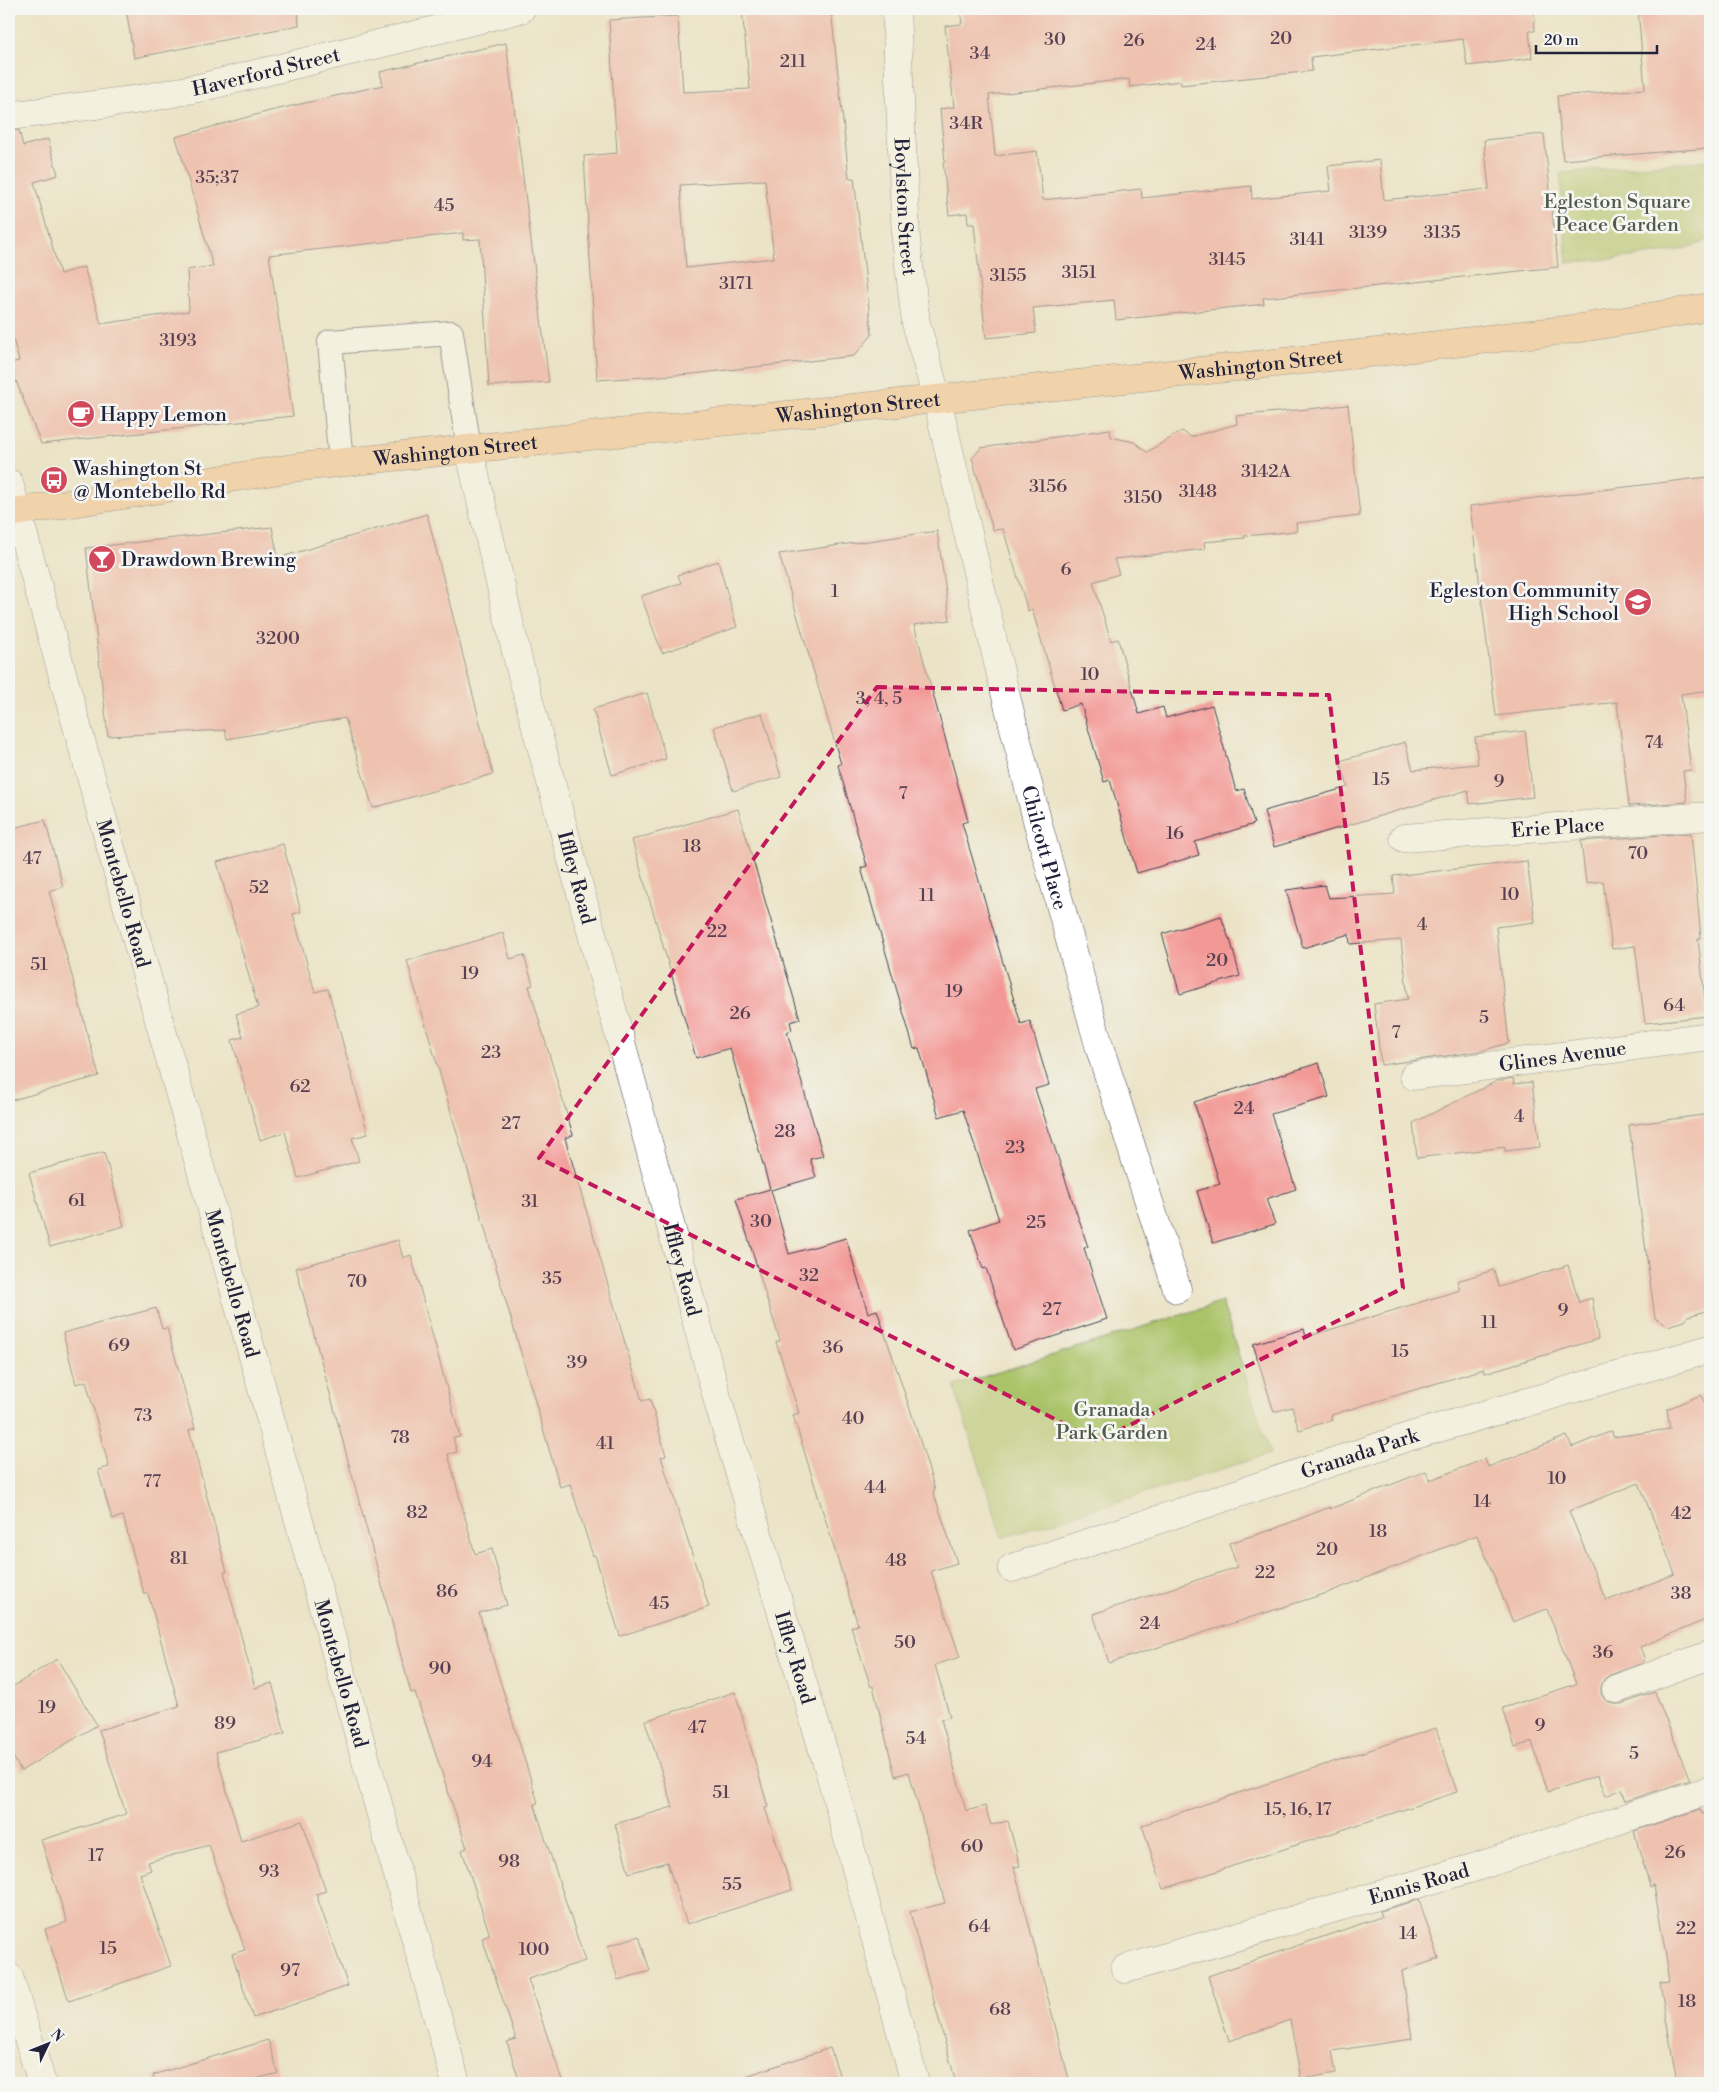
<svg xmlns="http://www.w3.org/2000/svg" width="1719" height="2092" font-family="'Libre Bodoni',serif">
<rect width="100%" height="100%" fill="#f6f6f2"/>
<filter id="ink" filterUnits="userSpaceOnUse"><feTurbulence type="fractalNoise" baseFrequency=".02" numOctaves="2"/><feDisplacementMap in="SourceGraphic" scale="10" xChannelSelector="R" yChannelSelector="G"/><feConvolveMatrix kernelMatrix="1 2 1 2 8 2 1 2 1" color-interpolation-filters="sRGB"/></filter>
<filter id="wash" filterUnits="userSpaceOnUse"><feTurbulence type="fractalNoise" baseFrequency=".0096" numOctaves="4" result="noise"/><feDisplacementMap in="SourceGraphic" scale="20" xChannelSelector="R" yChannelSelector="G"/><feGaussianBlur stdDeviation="1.12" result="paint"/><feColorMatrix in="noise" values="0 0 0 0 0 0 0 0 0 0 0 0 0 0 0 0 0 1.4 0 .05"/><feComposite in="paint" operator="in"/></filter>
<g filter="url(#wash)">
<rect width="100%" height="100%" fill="#ebe3c6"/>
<g fill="#aac368" stroke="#667252">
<path d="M1710,160V238C1688,256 1598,259 1567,263L1560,173Z"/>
<polygon points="1222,1302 1270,1454 1002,1538 954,1386"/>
</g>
<g id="blocks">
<g fill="#f39995" fill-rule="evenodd">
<polygon points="126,9 298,9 299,25 134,58"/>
<path d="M742,9H831L849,178H854L872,335L854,356L692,374L597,380L584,156L617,153L609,20L678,16L683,92L750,89ZM765,180L774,258L686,268L680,185Z"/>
<polygon points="960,9 1534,9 1535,31 1529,31 1532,58 1467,66 1463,39 1311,57 1312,71 1181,85 1181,81 1130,87 1129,79 989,95 995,156 1037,151 1043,200 1141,189 1142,198 1251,186 1252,199 1331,191 1328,166 1380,160 1384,200 1489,189 1484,140 1544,134 1558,267 1263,298 1264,304 1116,320 1114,300 1033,308 1036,333 986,338 974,224 968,224 967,213 949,215 943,162 945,162 940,109 954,107 945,26 962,24"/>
<polygon points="1638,9 1710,9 1710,148 1563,160 1557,96 1645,89"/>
<polygon points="506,43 549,382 489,386 480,239 463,240 463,233 269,255 293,416 41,444 9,363 19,361 9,324 9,131 19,130 23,146 48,139 58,175 34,182 60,274 84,267 101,324 189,311 187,270 213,266 176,137 266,112 383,85 380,72"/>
<polygon points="1348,405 1360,516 1296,523 1297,531 1244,536 1245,538 1204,542 1205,549 1114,559 1119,574 1093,582 1111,641 1118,639 1139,714 1163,707 1166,718 1212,705 1236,791 1244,789 1254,824 1195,842 1199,855 1137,873 1110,780 1104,782 1081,704 1062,710 1032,609 1028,611 1003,529 993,530 972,458 981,448 1110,429 1111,437 1134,442 1147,452 1182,431 1191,437 1237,424 1236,416"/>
<polygon points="1708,477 1710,535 1710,690 1681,694 1691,770 1683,771 1687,802 1629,806 1617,702 1496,716 1470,506"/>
<polygon points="427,514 493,774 373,808 345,718 227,739 225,730 108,736 86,548 272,527 278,558"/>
<polygon points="937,531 950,620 914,625 968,821 962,823 1021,1024 1030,1021 1049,1085 1035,1089 1088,1247 1084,1248 1107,1319 1013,1350 986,1268 983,1269 970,1230 999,1220 963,1110 939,1117 919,1048 914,1049 861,868 867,866 838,765 841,764 779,554"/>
<polygon points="718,561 737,627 662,653 641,596 681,583 678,575"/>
<polygon points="647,693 666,759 612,775 593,709"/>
<polygon points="762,713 781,777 733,791 714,727"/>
<polygon points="1525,731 1533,797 1470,804 1468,790 1274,847 1264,811 1348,787 1340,761 1405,742 1413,770 1478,764 1475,737"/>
<polygon points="738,809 800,1019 790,1022 792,1030 787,1032 823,1156 810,1159 816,1177 771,1190 789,1254 846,1238 868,1313 877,1310 914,1421 935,1490 933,1491 957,1563 931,1571 960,1657 935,1665 950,1717 941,1719 966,1811 985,1806 991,1825 1008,1821 1020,1866 1014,1867 1070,2083 956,2083 910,1912 945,1903 909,1772 895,1776 873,1686 871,1687 851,1627 858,1625 793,1415 799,1413 776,1342 780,1341 736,1199 770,1189 730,1048 696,1058 632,840"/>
<polygon points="45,820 63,887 49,891 99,1076 9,1101 9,829"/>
<polygon points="1691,833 1701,938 1698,939 1707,1016 1645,1023 1635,946 1612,949 1603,881 1586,883 1581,841"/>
<polygon points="283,844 301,912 293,914 315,992 328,989 368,1134 352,1138 359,1161 298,1178 285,1132 260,1140 232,1040 243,1037 236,1014 258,1008 217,862"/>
<polygon points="1527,861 1535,922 1496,927 1509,1043 1481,1051 1381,1065 1374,1004 1408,999 1401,940 1350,944 1349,934 1303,948 1286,890 1325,885 1329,898 1395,894 1393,876"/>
<polygon points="1221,916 1229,939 1230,939 1240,976 1180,994 1162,934"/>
<polygon points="503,933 510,959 524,955 533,985 529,986 573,1135 565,1138 642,1401 650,1399 666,1456 661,1457 709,1607 620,1636 595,1555 593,1556 570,1484 560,1487 407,961"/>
<polygon points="1319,1063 1329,1097 1271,1114 1296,1189 1266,1199 1275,1224 1213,1243 1197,1191 1220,1184 1194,1102"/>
<polygon points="1513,1078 1514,1084 1532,1082 1540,1147 1505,1151 1505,1147 1417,1158 1413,1123 1497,1081"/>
<polygon points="1710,1114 1710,1310 1688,1316 1685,1321 1668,1326 1655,1318 1629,1125"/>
<polygon points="104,1152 124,1226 50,1247 29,1173"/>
<polygon points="398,1240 403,1258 411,1255 460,1437 453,1438 457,1452 448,1454 475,1554 492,1549 507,1605 479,1613 538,1803 534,1804 585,1961 528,1979 563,2083 520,2083 507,2042 516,2039 482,1938 490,1935 462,1850 467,1848 415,1692 411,1693 296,1268"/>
<polygon points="1568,1265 1579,1302 1592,1298 1598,1339 1485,1373 1484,1369 1331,1415 1332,1420 1299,1430 1292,1407 1274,1412 1253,1344 1304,1329 1306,1337 1460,1290 1457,1281 1494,1270 1499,1287"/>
<polygon points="156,1308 162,1329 167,1328 195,1428 189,1430 227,1572 224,1572 255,1688 272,1683 285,1733 216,1752 241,1841 302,1821 326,1891 316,1894 348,1986 253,2018 232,1954 245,1950 209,1845 148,1862 151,1870 140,1874 171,1966 69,2001 45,1929 67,1922 41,1840 126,1814 99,1730 179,1706 148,1594 144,1594 123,1516 112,1519 98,1470 109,1467 86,1381 76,1384 63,1333"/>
<path d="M1701,1395L1710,1417V1618L1640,1647L1645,1660L1642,1661L1643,1663L1610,1675L1604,1679L1601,1687V1694L1606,1701L1614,1704H1621L1655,1692L1690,1780L1626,1801L1622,1789L1606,1796L1598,1775L1548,1792L1532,1742L1515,1747L1503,1708L1576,1684L1547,1609L1513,1622L1477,1535L1327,1593L1109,1663L1093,1614L1237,1567L1229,1543L1271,1530L1330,1507V1509L1426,1471L1430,1480L1485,1459L1488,1467L1567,1436L1572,1447L1612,1431L1613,1437L1670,1429L1667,1409ZM1639,1483L1675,1574L1606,1601L1569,1511Z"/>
<polygon points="57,1659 97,1725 21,1771 9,1750 9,1689"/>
<polygon points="735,1692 768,1807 765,1808 792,1890 687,1924 667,1862 629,1873 615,1824 673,1807 645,1721"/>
<polygon points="1436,1728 1457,1792 1163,1889 1142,1825"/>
<polygon points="1701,1809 1703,1814 1710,1812 1710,2083 1677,2083 1660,1982 1670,1981 1654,1885 1650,1887 1634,1831"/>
<polygon points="1419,1900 1439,1959 1402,1971 1412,2039 1332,2051 1336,2073 1301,2079 1290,2020 1229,2041 1208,1976 1381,1917 1379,1911"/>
<polygon points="639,1936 650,1971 618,1980 608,1946"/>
<polygon points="268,2040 278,2073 241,2083 155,2083 153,2075"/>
<polygon points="830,2048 842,2083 744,2083 743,2077"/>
</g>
</g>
</g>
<g filter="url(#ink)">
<use href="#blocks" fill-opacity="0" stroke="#403f50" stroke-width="1"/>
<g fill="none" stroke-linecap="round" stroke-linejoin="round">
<g stroke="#403f50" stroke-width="26">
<polyline id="lane" points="341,463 330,342 451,333 469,449"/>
</g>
<g stroke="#403f50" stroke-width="29">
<g id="street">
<path id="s1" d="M896,9L906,240L916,323L937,399L1002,680L1039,828L1100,1049L1177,1289"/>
<path id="s2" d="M9,116L141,99L203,87L521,9"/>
<path id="s3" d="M469,449L518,660L719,1405L830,1773L915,2083"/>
<path id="s4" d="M9,483L456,2083"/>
<path id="s5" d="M1404,838L1710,816"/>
<path id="s6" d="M1414,1076L1710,1036"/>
<path id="s7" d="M1012,1568L1411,1436L1710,1349"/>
<polyline points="1616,1689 1710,1655"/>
<path id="s8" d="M1125,1969L1476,1867L1710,1790"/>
<polyline points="9,1977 42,2083"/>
</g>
</g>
<g stroke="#403f50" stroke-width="29">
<g id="primary">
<path id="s9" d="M9,513L299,467L1396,350L1581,328L1710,307"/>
</g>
</g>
<use href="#lane" stroke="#fff" stroke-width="24"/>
<use href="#street" stroke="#fff" stroke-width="28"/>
<use href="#primary" stroke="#f6be87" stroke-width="28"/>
</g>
</g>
<path d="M0 0H1719V2092H0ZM877,687L1329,695L1403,1288L1098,1441L539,1158Z" fill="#ebe3c6" fill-opacity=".55" fill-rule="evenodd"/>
<path fill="none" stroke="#c2185b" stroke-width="4" stroke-dasharray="10 6" stroke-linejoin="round" d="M877,687L1329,695L1403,1288L1098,1441L539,1158Z"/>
<defs>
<g id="cafe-disc" transform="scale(1.4375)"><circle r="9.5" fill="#d1495b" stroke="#f6f6f2"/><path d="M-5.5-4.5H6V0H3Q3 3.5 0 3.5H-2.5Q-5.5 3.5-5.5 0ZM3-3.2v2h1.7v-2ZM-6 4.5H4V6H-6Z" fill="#fff"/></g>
<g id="bus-disc" transform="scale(1.4375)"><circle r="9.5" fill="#d1495b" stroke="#f6f6f2"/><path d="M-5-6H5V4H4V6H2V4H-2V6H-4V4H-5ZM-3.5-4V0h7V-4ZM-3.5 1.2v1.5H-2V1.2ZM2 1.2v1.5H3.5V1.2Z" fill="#fff"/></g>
<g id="bar-disc" transform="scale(1.4375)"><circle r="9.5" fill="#d1495b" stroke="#f6f6f2"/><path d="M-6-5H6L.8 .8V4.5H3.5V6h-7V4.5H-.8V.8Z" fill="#fff"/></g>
<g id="school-disc" transform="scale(1.4375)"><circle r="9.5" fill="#d1495b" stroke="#f6f6f2"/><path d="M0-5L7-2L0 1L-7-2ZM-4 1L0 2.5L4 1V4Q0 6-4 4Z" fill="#fff"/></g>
</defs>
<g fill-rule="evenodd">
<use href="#cafe-disc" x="81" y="414"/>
<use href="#bus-disc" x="54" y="480"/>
<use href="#bar-disc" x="102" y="559"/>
<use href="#school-disc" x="1638" y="602"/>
</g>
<g text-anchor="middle" stroke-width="5" stroke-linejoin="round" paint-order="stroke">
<g font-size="18" fill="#564052">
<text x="1281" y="44">20</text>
<text x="1055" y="45">30</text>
<text x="1134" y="46">26</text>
<text x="1206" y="50">24</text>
<text x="980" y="59">34</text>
<text x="793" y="67">211</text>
<text x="966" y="129">34R</text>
<text x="217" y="183">35;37</text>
<text x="444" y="211">45</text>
<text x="1368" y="238">3139</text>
<text x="1442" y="238">3135</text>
<text x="1307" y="245">3141</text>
<text x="1227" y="265">3145</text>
<text x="1079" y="278">3151</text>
<text x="1008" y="281">3155</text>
<text x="736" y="289">3171</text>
<text x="178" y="346">3193</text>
<text x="1266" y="477">3142A</text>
<text x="1048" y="492">3156</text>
<text x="1198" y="497">3148</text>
<text x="1143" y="503">3150</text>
<text x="1066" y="575">6</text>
<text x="835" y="597">1</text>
<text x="278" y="644">3200</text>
<text x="1090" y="680">10</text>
<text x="879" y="704">3, 4, 5</text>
<text x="1654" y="748">74</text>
<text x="1381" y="785">15</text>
<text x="1499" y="787">9</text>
<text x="903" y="799">7</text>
<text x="1175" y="839">16</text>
<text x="692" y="852">18</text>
<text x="1638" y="859">70</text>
<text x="32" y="864">47</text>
<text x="259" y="893">52</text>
<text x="1510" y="900">10</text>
<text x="927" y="901">11</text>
<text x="1422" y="930">4</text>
<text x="717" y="937">22</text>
<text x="1217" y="966">20</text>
<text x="39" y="970">51</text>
<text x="470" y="979">19</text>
<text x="954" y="997">19</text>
<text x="1674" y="1011">64</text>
<text x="740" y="1019">26</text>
<text x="1484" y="1023">5</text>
<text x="1396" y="1038">7</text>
<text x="491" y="1058">23</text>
<text x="300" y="1092">62</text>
<text x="1244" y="1114">24</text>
<text x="1519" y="1122">4</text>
<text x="511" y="1129">27</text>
<text x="785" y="1137">28</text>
<text x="1015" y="1153">23</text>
<text x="77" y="1206">61</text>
<text x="530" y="1207">31</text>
<text x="761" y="1227">30</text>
<text x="1036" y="1228">25</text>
<text x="809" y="1281">32</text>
<text x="552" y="1284">35</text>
<text x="357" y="1287">70</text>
<text x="1052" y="1315">27</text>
<text x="1563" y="1316">9</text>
<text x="1489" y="1328">11</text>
<text x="119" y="1351">69</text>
<text x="833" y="1353">36</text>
<text x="1400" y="1357">15</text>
<text x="577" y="1368">39</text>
<text x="143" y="1421">73</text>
<text x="853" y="1424">40</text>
<text x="400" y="1443">78</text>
<text x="605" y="1449">41</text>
<text x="1557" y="1484">10</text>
<text x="152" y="1487">77</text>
<text x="875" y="1493">44</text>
<text x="1482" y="1507">14</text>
<text x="417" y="1518">82</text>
<text x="1681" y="1519">42</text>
<text x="1378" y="1537">18</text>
<text x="1327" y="1555">20</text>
<text x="179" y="1564">81</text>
<text x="896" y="1566">48</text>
<text x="1265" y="1578">22</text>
<text x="447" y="1597">86</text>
<text x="1681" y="1599">38</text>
<text x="659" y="1609">45</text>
<text x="1150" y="1629">24</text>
<text x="905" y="1648">50</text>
<text x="1603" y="1658">36</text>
<text x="440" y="1674">90</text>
<text x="47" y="1713">19</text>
<text x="225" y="1729">89</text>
<text x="1540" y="1731">9</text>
<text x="697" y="1733">47</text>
<text x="916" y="1744">54</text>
<text x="1634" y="1759">5</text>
<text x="482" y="1767">94</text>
<text x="721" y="1798">51</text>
<text x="1298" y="1815">15, 16, 17</text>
<text x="972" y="1852">60</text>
<text x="1675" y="1858">26</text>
<text x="96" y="1861">17</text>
<text x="509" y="1867">98</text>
<text x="269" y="1877">93</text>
<text x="732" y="1890">55</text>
<text x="979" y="1932">64</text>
<text x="1686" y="1934">22</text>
<text x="1408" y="1939">14</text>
<text x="108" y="1954">15</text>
<text x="534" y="1955">100</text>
<text x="290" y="1976">97</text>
<text x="1687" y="2007">18</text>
<text x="1000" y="2015">68</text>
</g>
<g font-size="20" fill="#22223b" stroke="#f6f6f2">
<text dy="7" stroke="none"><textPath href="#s2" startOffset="261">Haverford Street</textPath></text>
<text dy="7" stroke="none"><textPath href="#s1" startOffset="198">Boylston Street</textPath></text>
<text dy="7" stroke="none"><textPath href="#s9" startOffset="1261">Washington Street</textPath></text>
<text dy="7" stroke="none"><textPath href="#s9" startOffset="856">Washington Street</textPath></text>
<text dy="7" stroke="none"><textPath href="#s9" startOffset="451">Washington Street</textPath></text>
<text dy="7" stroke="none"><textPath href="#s5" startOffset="154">Erie Place</textPath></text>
<text dy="7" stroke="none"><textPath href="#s1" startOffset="855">Chilcott Place</textPath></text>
<text dy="7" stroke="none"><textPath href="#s3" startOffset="442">Iffley Road</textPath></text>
<text dy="7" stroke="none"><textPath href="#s4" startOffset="426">Montebello Road</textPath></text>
<text dy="7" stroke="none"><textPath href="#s6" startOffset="150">Glines Avenue</textPath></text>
<text dy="7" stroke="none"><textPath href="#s3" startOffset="848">Iffley Road</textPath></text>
<text dy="7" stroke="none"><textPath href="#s4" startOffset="831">Montebello Road</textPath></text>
<text dy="7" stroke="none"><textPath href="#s7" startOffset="366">Granada Park</textPath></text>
<text dy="7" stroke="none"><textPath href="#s3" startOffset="1252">Iffley Road</textPath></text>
<text dy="7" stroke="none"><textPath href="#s4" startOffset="1236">Montebello Road</textPath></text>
<text dy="7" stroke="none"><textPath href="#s8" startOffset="306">Ennis Road</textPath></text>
</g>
<g font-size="20" fill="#525a4b" stroke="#f6f6f2">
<text x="1617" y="208">Egleston Square<tspan x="1617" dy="23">Peace Garden</tspan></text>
<text x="1112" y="1416">Granada<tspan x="1112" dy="23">Park Garden</tspan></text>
</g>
<g font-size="20" fill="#22223b" stroke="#f6f6f2" text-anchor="start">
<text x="100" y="421">Happy Lemon</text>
<text x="73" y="475">Washington St<tspan x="73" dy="23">@ Montebello Rd</tspan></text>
<text x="121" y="566">Drawdown Brewing</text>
<text x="1619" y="597" text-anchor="end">Egleston Community<tspan x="1619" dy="23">High School</tspan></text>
</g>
</g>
<rect width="1719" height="2092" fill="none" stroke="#f6f6f2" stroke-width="30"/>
<g transform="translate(48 2044) rotate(47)" stroke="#f6f6f2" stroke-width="4" paint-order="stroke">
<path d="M0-4L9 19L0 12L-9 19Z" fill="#22223b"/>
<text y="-8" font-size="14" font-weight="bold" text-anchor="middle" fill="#22223b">N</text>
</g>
<path d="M1536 45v8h121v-8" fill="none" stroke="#22223b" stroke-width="2.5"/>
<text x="1544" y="45" font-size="15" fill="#22223b" stroke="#f6f6f2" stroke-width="4" paint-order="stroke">20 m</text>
</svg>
